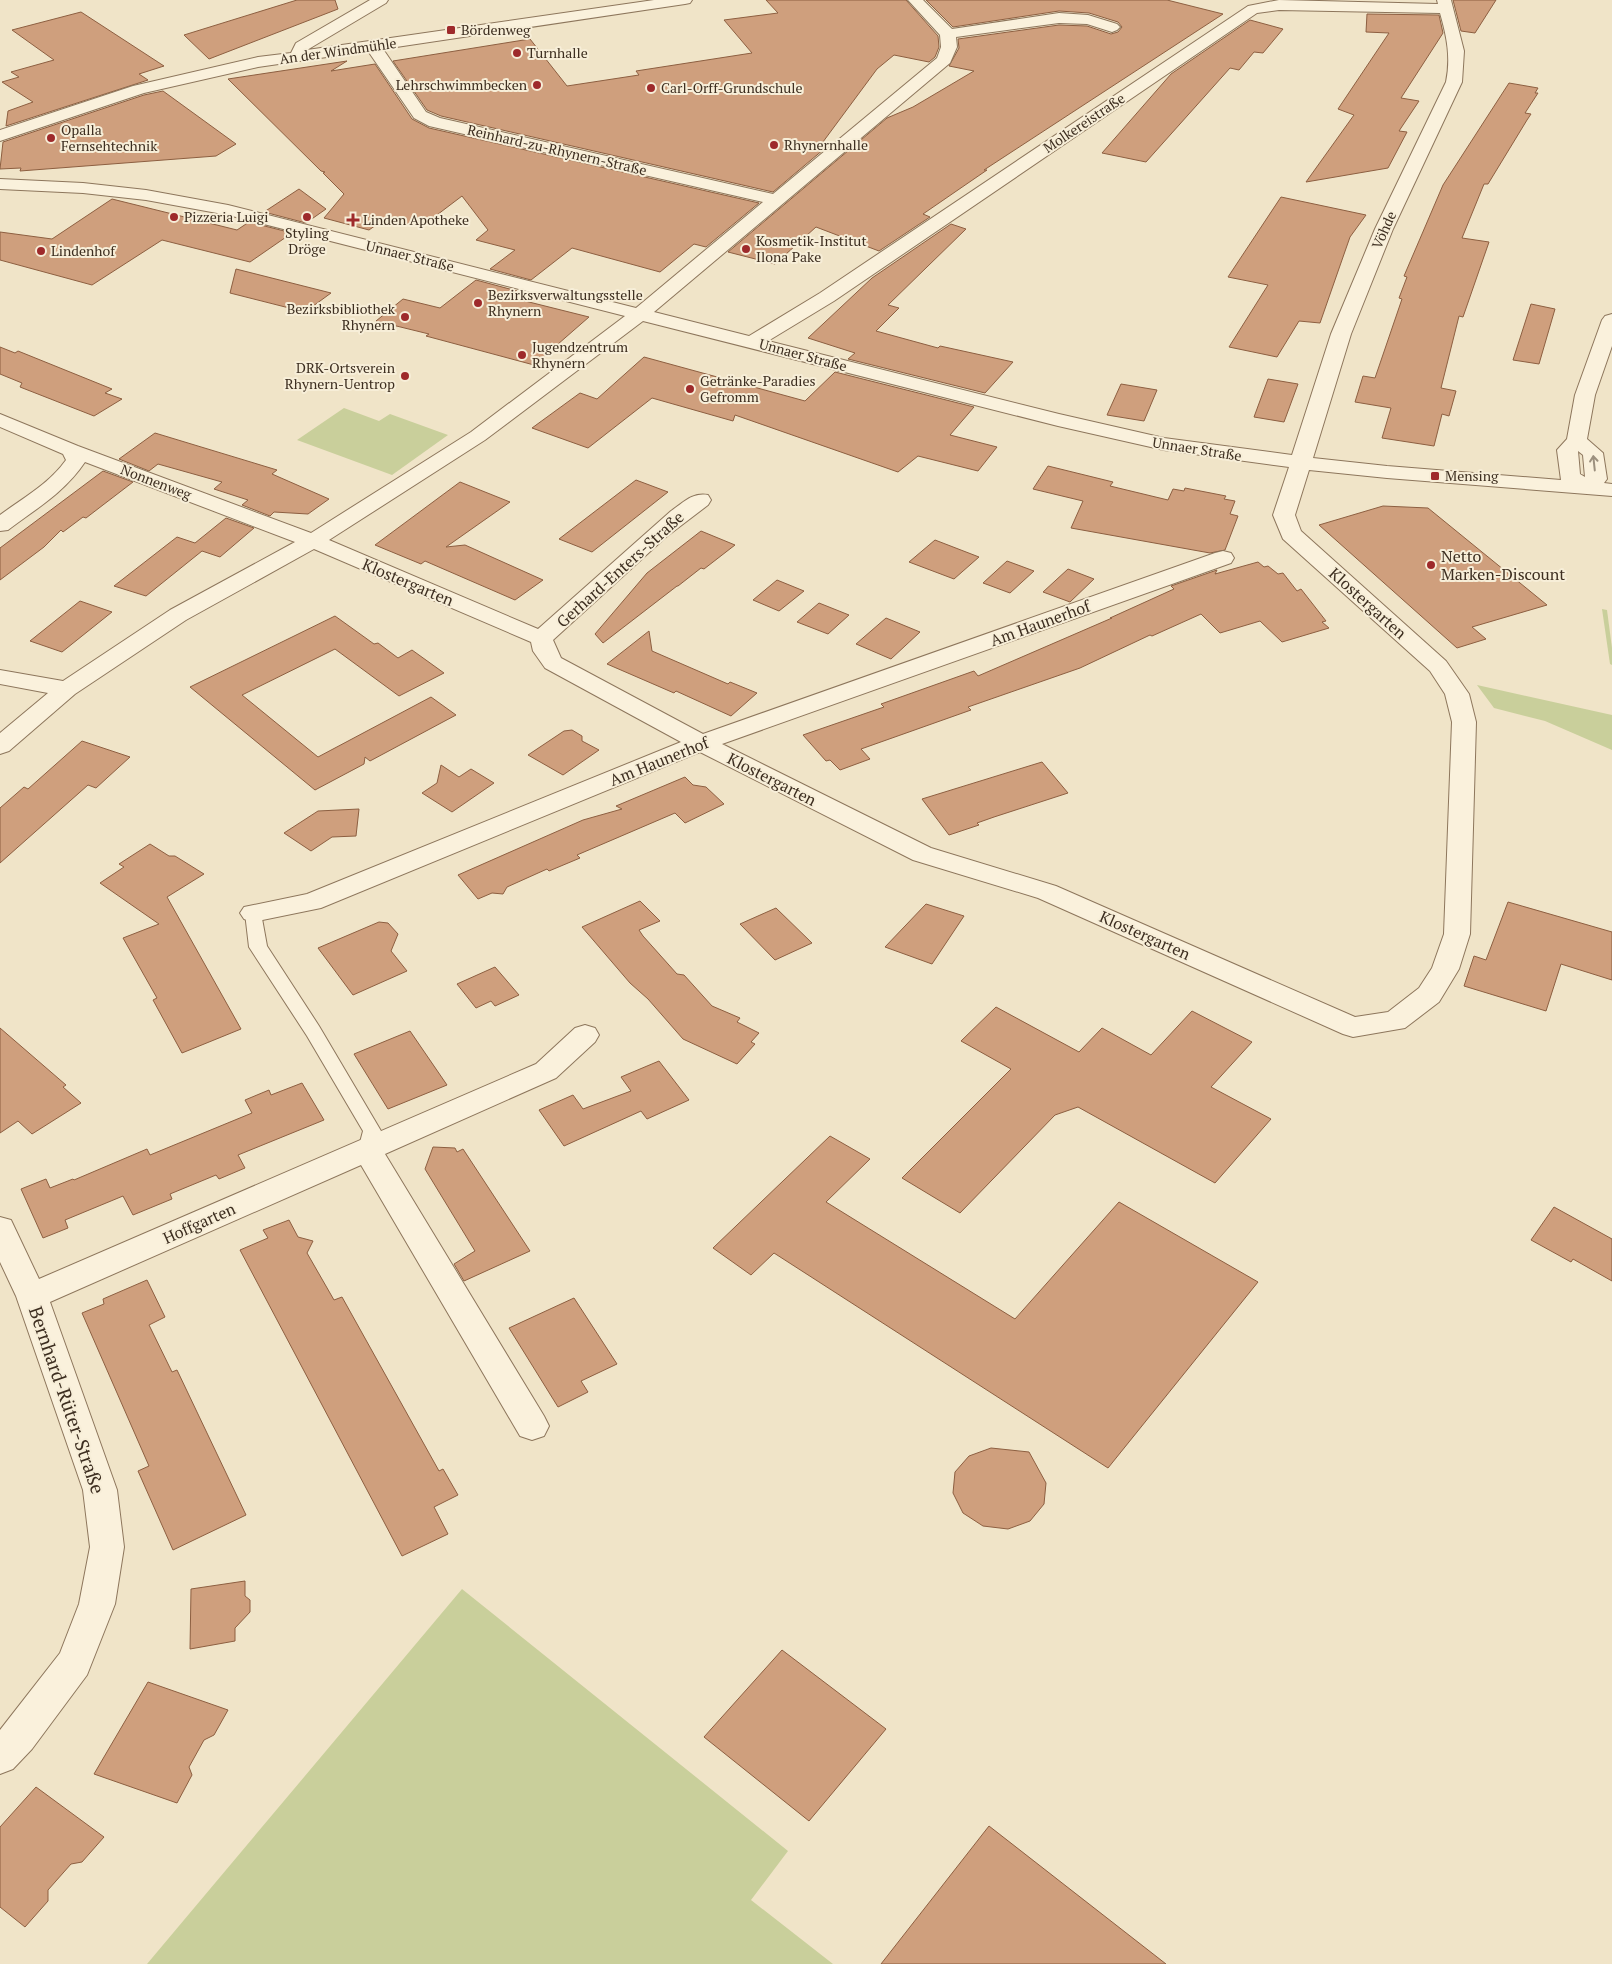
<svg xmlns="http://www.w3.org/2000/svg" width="1612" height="1964" font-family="'PT Serif',serif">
<rect width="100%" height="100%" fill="#f0e4c8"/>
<g fill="#c9cf9b">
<polygon points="344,408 379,421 390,414 448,435 392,475 297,440"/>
<polygon points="1602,609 1607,610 1612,648 1612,665 1610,664"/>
<polygon points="1477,685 1612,715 1612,750 1545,721 1494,708"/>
<polygon points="462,1589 788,1851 751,1900 833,1964 147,1964"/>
</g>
<g fill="#cf9f7d" stroke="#8d5f41">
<polygon points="297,0 335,0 338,9 209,59 184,35"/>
<polygon points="766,0 906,0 938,36 939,47 935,57 929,62 894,55 877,69 817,150 830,144 773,192 441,116 427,110 393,61 530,39 567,86 639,75 636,71 752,53 724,20 778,13"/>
<polygon points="926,0 1167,0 1223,14 984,170 987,170 923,214 930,217 879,251 816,227 775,264 728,252 887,118 913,107 974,71 949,66 959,48 958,39 1059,25 1087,26 1111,34 1118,32 1122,27 1118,22 1089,13 1059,11 953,27"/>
<polygon points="1453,0 1496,0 1475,33 1461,31"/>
<polygon points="81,12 164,66 139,74 148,80 6,126 8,111 33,102 2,82 19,77 11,72 54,60 12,30"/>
<polygon points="1367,14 1439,15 1443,33 1401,98 1419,101 1399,131 1407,132 1388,168 1306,182 1354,115 1338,109 1389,33 1366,32"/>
<polygon points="1250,20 1283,29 1263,53 1254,52 1239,70 1230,68 1146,162 1102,153 1171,74"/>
<polygon points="347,61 331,71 375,64 412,119 429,128 759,203 706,247 694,244 660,272 572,248 531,280 490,269 515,250 476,240 488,230 462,196 421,227 386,218 369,230 324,218 344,194 323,173 325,172 321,171 228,79"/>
<polygon points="1509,83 1538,88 1535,93 1538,93 1525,113 1531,114 1527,120 1488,184 1484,184 1462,238 1489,242 1463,317 1459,316 1441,388 1456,391 1449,416 1442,414 1434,446 1382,438 1391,408 1355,402 1363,376 1375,378 1402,299 1399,298 1407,277 1404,276 1443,185"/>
<polygon points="163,91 236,144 216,156 20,171 21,168 0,169 3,142 144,95"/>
<polygon points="299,189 326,209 306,223 264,212"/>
<polygon points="1281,197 1366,215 1350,237 1320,323 1299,321 1277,357 1229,347 1268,285 1228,277"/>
<polygon points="112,199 237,230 249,222 292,233 250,262 162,240 92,285 0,260 0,232 52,239"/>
<polygon points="951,224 966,229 888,305 899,308 876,331 938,348 940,346 1013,362 985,393 848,359 855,353 808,338 872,278"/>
<polygon points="236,269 331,293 305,312 230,293"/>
<polygon points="476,280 517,291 509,297 589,317 534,365 426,336 429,334 376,321 403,299 440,308"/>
<polygon points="1531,304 1555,309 1539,364 1513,360"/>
<polygon points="0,347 15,353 18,351 112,389 105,393 122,399 94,416 20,387 22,383 0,374"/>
<polygon points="644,357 805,401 835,372 974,407 950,435 997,447 978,471 918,456 898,472 735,415 733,421 652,398 588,448 532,428 580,393 597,399"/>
<polygon points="1268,379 1298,384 1284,422 1254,417"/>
<polygon points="1121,384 1157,390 1144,421 1107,415"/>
<polygon points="155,433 277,470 272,474 329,499 308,514 274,512 270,516 242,505 248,500 214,489 222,482 158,464 149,471 119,459"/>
<polygon points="1048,466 1113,482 1110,486 1168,500 1173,489 1184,491 1185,488 1226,496 1224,499 1235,501 1230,514 1238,516 1225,550 1210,553 1071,528 1083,501 1033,489"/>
<polygon points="103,471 133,482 86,518 83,517 63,532 61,530 44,547 0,580 0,548"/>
<polygon points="636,480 668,492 592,552 559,539"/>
<polygon points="460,482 510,502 446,547 465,545 543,580 515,600 425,561 421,564 375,545"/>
<polygon points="1383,506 1428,508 1547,605 1472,627 1486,639 1457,648 1319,525"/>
<polygon points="226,518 254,528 220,557 202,551 146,596 114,586 177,537 195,543"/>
<polygon points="701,531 735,545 704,569 701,568 678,586 677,586 603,643 595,634 647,573"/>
<polygon points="935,540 979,557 954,579 909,562"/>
<polygon points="1007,561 1034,571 1010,593 983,583"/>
<polygon points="1258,562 1264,567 1268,566 1278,574 1283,573 1297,591 1301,589 1326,621 1322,622 1329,628 1282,642 1260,621 1220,633 1201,614 1152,636 1150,635 1080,668 968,707 971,710 861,749 870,759 840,770 830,760 826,761 803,735 884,707 881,704 974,671 978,676 1112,618 1110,618 1174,589 1171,586 1217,570 1215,574"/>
<polygon points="1068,569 1094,579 1070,602 1043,592"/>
<polygon points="777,580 804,591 779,611 753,600"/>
<polygon points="80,601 112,612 62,652 30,641"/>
<polygon points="819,603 849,615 828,634 797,622"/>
<polygon points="335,616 374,644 378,643 398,658 412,650 444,673 399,696 335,649 242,695 318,757 431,697 456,715 370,761 365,757 364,764 315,790 190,687"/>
<polygon points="886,618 920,632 891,659 856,644"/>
<polygon points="649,631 652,651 728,684 730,682 757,693 731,716 676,691 674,693 607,664"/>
<polygon points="572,730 582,736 582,741 599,750 563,775 528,755 564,731"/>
<polygon points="82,741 130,757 96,788 88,785 0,863 0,808 24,787 28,789"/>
<polygon points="1042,762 1068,793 994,817 977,823 979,825 949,835 922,799"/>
<polygon points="441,765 459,777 471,769 494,783 452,812 422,793 437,783"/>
<polygon points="685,777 693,785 706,787 724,804 685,823 675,813 577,855 580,858 549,871 547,869 507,887 503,894 492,893 478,899 458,875 583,820 622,809 616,806"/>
<polygon points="359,809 356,836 332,837 311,851 284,833 318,811"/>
<polygon points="150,844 169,856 175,856 204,874 167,897 241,1029 182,1053 153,1000 157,998 123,938 159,924 100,883 124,867 119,864"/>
<polygon points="640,901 660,921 639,930 643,936 677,974 684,975 712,1006 740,1018 737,1022 759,1033 751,1042 755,1044 737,1064 683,1039 648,999 630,983 582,927"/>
<polygon points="1508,902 1612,932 1612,980 1561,964 1546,1011 1464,986 1474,956 1486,960"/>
<polygon points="926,904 964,916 932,964 885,947"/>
<polygon points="776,908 812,943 775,960 740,924"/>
<polygon points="379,922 388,923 398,934 391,951 407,971 353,995 318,948"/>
<polygon points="495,967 519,995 495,1006 491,1001 476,1008 457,984"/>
<polygon points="996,1007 1079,1052 1102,1028 1151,1055 1192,1011 1252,1042 1211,1087 1271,1119 1215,1183 1078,1107 1055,1115 960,1213 902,1178 1011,1069 961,1041"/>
<polygon points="0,1028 66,1085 63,1087 81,1103 32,1134 18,1121 0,1133"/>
<polygon points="410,1031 447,1085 388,1109 354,1054"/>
<polygon points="659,1061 689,1100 647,1119 641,1111 564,1146 539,1110 573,1095 583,1109 631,1091 621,1077"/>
<polygon points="302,1083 324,1120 238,1155 245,1168 219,1179 216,1175 170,1194 172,1199 133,1215 123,1196 65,1220 68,1228 43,1238 21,1189 46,1179 50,1188 73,1179 74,1180 147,1149 150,1155 252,1113 245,1100 269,1090 271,1095"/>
<polygon points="830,1136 870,1159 826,1202 1015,1319 1119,1202 1258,1282 1108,1468 774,1253 751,1275 713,1248"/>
<polygon points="433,1147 455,1148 457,1152 463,1149 530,1251 464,1281 454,1264 475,1251 425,1169"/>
<polygon points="1554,1207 1612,1239 1612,1281 1573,1259 1571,1262 1531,1240"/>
<polygon points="289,1220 298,1237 313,1241 307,1253 334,1300 342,1297 439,1471 443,1469 458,1495 434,1507 448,1534 402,1556 240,1250 268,1238 263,1230"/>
<polygon points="147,1280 165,1317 149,1325 172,1372 177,1370 246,1515 173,1550 138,1471 149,1466 82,1313 104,1304 103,1299"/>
<polygon points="574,1298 617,1364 581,1381 588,1392 558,1407 509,1328"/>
<polygon points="991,1448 1029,1452 1046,1483 1044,1504 1030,1521 1008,1529 983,1526 963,1513 953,1493 955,1472 969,1456"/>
<polygon points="245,1581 245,1596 250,1600 250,1612 235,1628 235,1641 190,1649 191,1589"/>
<polygon points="782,1650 886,1729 809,1821 704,1737"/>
<polygon points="148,1682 228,1710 214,1735 204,1740 189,1767 192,1775 177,1803 94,1774"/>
<polygon points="36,1787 104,1837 82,1862 71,1864 48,1890 48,1901 25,1927 0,1907 0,1827"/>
<polygon points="989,1826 1166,1964 881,1964"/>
</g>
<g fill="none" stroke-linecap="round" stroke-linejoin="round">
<g stroke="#8d765c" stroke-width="2">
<polygon id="lane" points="253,907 259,909 261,913 267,946 319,1026 381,1131 374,1155 367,1157 360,1155 358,1150 363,1131 307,1036 249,947 245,913 247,909"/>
</g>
<g stroke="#8d765c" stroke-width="2">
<g id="street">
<path d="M370,0H388L386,3L307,50L654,0H692L690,3L685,4L383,49L426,112L440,118L773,194L937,58L941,47L940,35L908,0H923L952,29L1059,13L1088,15L1117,24L1120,27L1117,30L1112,32L1087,24L1059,23L956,37L957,47L950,63L654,312L749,336L820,293L1248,6L1279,0L1438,4L1437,0H1451L1464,51L1462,82L1393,229L1351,334L1313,458L1387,466L1561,480L1557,450L1567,439L1575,395L1602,320L1605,316L1612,314V346L1595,395L1587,439L1603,453L1607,479L1604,483L1612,484V496L1387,478L1309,470L1295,515L1301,531L1446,661L1469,694L1476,722L1470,934L1459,969L1439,1002L1405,1028L1353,1037L1343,1034L1038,898L913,860L700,752L321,908L253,922L244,919L240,913L244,907L307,894L681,742L545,668L533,651L531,642L314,549L186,620L75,694L9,751L0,754V733L48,693L0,684V670L63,681L170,610L295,542L85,462C64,493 37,508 8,530L0,531V515C23,498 49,484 66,460L63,454L0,427V414L78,446L311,533L471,432L625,316L228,215L146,200L83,193L0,189V179L83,183L146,190L228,205L636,308L763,202L429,126L414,118L368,51L258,67L144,93L0,141V130L133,86L258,57L291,53L296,43ZM1279,10L1440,13C1447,37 1451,58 1446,82L1375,229L1331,334L1292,455L1164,438L1059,414L768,341L834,301L1257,13ZM643,321L1058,426L1164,450L1289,467L1273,515L1283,539L1430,671L1445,694L1452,722L1444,934L1432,968L1419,988L1388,1012L1355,1017L1056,886L931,848L722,744L1231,563L1234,558L1231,553L1223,551L1215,553L703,734L561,658L553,640L666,537L708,505L711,500L708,495C692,492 683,503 671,511L538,629L329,540L485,440ZM1578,451L1583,455L1585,477L1580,474Z"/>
<polygon points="585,1025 595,1028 599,1035 595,1042 556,1078 385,1154 544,1416 549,1426 544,1436 532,1440 520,1436 361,1165 50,1302 117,1490 124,1547 115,1604 87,1675 32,1749 13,1769 0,1774 0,1730 60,1653 79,1604 90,1547 83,1490 16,1296 0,1262 0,1217 11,1220 39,1279 536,1064 575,1028"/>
</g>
</g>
<use href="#lane" fill="#faf1dc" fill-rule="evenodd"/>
<use href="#street" fill="#faf1dc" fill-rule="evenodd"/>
</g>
<defs><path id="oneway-shaft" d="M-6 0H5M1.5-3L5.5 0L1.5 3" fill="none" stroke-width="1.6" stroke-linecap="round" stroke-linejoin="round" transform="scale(1.25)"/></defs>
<use stroke="#9c907e" href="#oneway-shaft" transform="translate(1594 463) rotate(-96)"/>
<g fill="#9e2a2b" stroke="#f7eed8" stroke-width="2">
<rect x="446" y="25" width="10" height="10" rx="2.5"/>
<circle cx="517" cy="53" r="5"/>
<circle cx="537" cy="85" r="5"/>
<circle cx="651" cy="88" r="5"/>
<circle cx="51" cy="138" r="5"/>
<circle cx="774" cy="145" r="5"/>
<circle cx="174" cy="217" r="5"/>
<circle cx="307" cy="217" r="5"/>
<path d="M350.5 212.5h5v5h5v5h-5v5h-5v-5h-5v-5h5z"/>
<circle cx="746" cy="249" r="5"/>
<circle cx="41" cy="251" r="5"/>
<circle cx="478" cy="303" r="5"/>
<circle cx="405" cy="317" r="5"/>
<circle cx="522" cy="355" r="5"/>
<circle cx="405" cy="376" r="5"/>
<circle cx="690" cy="389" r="5"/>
<rect x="1430" y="471" width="10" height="10" rx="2.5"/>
<circle cx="1431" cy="565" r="5"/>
</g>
<g text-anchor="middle" stroke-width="4" stroke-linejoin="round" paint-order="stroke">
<g font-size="14" fill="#3d2e20" stroke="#f7eed8" text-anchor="start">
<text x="461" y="35">Bördenweg</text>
<text x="527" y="58">Turnhalle</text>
<text x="527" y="90" text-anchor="end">Lehrschwimmbecken</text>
<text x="661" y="93">Carl-Orff-Grundschule</text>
<text x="61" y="135">Opalla<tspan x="61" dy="16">Fernsehtechnik</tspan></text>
<text x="784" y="150">Rhynernhalle</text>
<text x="184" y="222">Pizzeria Luigi</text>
<text x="363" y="225">Linden Apotheke</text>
<text x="307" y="238" text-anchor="middle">Styling<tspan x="307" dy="16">Dröge</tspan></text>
<text x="756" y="246">Kosmetik-Institut<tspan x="756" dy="16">Ilona Pake</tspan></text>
<text x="51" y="256">Lindenhof</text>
<text x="488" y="300">Bezirksverwaltungsstelle<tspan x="488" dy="16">Rhynern</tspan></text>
<text x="395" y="314" text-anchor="end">Bezirksbibliothek<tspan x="395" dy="16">Rhynern</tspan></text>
<text x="532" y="352">Jugendzentrum<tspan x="532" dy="16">Rhynern</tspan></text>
<text x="395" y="373" text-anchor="end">DRK-Ortsverein<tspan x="395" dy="16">Rhynern-Uentrop</tspan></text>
<text x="700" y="386">Getränke-Paradies<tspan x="700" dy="16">Gefromm</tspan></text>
<text x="1445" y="481">Mensing</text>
</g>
<g font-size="14" fill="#3d2e20" stroke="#f7eed8">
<text transform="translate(338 51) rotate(-8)" y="5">An der Windmühle</text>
<text transform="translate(1084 123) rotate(-34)" y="5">Molkereistraße</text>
<text transform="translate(557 150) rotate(13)" y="5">Reinhard-zu-Rhynern-Straße</text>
<text transform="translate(1384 230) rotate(-66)" y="5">Vöhde</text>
<text transform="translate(410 256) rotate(14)" y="5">Unnaer Straße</text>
<text transform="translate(803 355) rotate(15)" y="5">Unnaer Straße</text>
<text transform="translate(1197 449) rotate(9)" y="5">Unnaer Straße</text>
<text transform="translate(156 482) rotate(21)" y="5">Nonnenweg</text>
</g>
<g font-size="16" fill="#3d2e20" stroke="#f7eed8" text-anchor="start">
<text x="1441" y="562">Netto<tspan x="1441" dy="18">Marken-Discount</tspan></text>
</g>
<g font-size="16" fill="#3d2e20" stroke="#f7eed8">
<text transform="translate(620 569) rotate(-42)" y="6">Gerhard-Enters-Straße</text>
<text transform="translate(408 582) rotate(23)" y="6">Klostergarten</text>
<text transform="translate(1368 603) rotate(42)" y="6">Klostergarten</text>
<text transform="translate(1040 623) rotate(-20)" y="6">Am Haunerhof</text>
<text transform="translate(659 761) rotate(-22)" y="6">Am Haunerhof</text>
<text transform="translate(772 779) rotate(27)" y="6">Klostergarten</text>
<text transform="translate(1145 935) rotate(24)" y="6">Klostergarten</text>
<text transform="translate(199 1223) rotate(-24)" y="6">Hoffgarten</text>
</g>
<g font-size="19" fill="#3d2e20" stroke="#f7eed8">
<text transform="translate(67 1400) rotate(71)" y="7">Bernhard-Rüter-Straße</text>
</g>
</g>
</svg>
